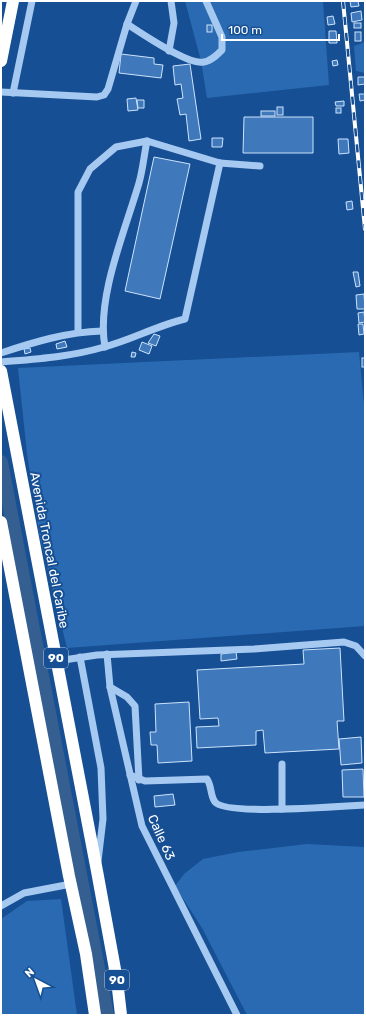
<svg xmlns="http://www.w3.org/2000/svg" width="366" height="1016" font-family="Rubik,sans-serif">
<rect width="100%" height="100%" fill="#164f93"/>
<g fill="#296ab2">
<polygon points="185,1 323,1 329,85 207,98 201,61"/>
<polygon points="365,42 365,73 356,71 354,46"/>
<polygon points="359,352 365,415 365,626 67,648 40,539 27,454 18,368"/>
<polygon points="307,844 365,847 365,1015 247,1015 202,928 175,886 184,874 203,859 238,852"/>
<polygon points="61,899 77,1015 1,1015 1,919 27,901"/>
</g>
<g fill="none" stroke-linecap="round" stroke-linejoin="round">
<polyline stroke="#355f90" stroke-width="14" points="1,462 107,1015"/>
</g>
<g fill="#3f79bb" stroke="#cde3fc">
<polygon points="350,1 358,1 359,6 351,7"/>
<polygon points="361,11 362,20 352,22 351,13"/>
<polygon points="333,16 335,24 328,25 327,17"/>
<rect x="354" y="23" width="7" height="5"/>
<rect x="207" y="25" width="5" height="7"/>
<polygon points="329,31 336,31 337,43 329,43"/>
<rect x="355" y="32" width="6" height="9"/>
<polygon points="121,54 154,58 154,64 163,65 161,78 119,73"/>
<polygon points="337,60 338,65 333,66 332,61"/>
<polygon points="190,64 201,139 189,141 186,114 180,115 177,99 183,98 181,84 175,85 173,66"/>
<polygon points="358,77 365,77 365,84 358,85"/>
<polygon points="359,94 365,94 365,100 360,101"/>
<polygon points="136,98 138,110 128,111 127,99"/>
<polygon points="137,100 144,100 144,108 138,108"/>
<polygon points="344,101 344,106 336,106 335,102"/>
<rect x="277" y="107" width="6" height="8"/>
<rect x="336" y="108" width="5" height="5"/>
<rect x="261" y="111" width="14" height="5"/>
<polygon points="244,117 313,117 313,153 243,153"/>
<polygon points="212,138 223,138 222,147 212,147"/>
<polygon points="338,139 348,139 349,153 339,154"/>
<polygon points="154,157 190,164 160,299 125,291"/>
<polygon points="352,201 353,209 347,210 346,202"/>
<polygon points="353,272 358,272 360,286 356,287"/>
<polygon points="364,294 365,309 357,309 356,295"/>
<polygon points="364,312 365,322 359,323 358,313"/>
<polygon points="358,324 363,324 364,334 359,335"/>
<polygon points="154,334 160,336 156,346 148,343"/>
<polygon points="65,341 67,347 57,349 56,344"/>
<polygon points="142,342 152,346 149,354 139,350"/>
<polygon points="30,348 31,352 25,354 24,349"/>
<polygon points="132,352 136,353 135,357 131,357"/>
<rect x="362" y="358" width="3" height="9"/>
<polygon points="340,648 344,721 337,721 339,749 265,753 263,730 256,731 256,745 197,748 196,727 219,726 218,718 200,719 197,670 304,664 303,650"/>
<polygon points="236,652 237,659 221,661 221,654"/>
<polygon points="189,702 192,761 158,763 157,745 151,745 150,732 156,732 155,704"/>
<polygon points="361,737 362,763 341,765 339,739"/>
<polygon points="363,769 364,797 343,797 342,770"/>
<polygon points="173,794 175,805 155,807 154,796"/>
</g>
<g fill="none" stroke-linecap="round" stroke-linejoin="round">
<g stroke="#a6c9f1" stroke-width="7">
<polyline points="127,24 136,1"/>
<polyline points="169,51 174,23 171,1"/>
<path d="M1,92L97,97L104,95L108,89L127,24C141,33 189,66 204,62C211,61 217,55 222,50V37L206,1"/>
<polyline points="13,93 32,1"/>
<polyline points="147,141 220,163 260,166"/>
<path d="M78,332V192L90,169L116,147L147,141C144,155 143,169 139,183C125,231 96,298 105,347"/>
<path d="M1,353C34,342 67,332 102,331"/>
<path d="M1,362C36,359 70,357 104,347C131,340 156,326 185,319L220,163"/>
<polyline points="107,654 110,687 142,826 237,1015"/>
<polyline points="80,657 101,768 103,819 98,861"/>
<polyline points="57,661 97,655 254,649 344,642 356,646 365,656"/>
<polyline points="110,687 127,697 135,706 139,780"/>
<polyline points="282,764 282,809"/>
<path d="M130,775L145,781L207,779C212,786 210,796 215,802C225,816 344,806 365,805"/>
<polyline points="1,906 24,893 71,884"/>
</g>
<g stroke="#fff" stroke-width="12">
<polyline points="1,61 13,1"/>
<polyline points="1,371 97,871 117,980 121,1015"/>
<polyline points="1,522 69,876 86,954 95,1015"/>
</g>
<g stroke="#fff" stroke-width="4">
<polyline id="rail" points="343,1 365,229"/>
</g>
<use href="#rail" stroke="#164f93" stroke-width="2.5" stroke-dasharray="8" stroke-linecap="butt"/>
</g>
<g text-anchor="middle" stroke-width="4" stroke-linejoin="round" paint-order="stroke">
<g fill="#164f93" stroke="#b9cadf" stroke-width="1">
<rect x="44" y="648" width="24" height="20" rx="3"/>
<rect x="105" y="970" width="24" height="20" rx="3"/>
</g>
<g font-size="12" font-weight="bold" fill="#fff">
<text x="56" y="662">90</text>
<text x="117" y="984">90</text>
</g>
<g font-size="13" fill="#fff" stroke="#164f93">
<text transform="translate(50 550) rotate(79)" y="5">Avenida Troncal del Caribe</text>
<text transform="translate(162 837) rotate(66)" y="5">Calle 63</text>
</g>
</g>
<rect width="366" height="1016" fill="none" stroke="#ffffff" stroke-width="4"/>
<g transform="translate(36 980) rotate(319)" stroke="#164f93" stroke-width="3" paint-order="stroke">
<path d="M0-3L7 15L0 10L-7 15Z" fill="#ffffff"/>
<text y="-6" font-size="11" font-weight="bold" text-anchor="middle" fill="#ffffff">N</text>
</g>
<path d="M222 34v6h117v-6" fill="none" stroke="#ffffff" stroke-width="2"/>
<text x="228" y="34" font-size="12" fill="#ffffff" stroke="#164f93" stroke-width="3" paint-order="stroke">100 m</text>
</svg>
